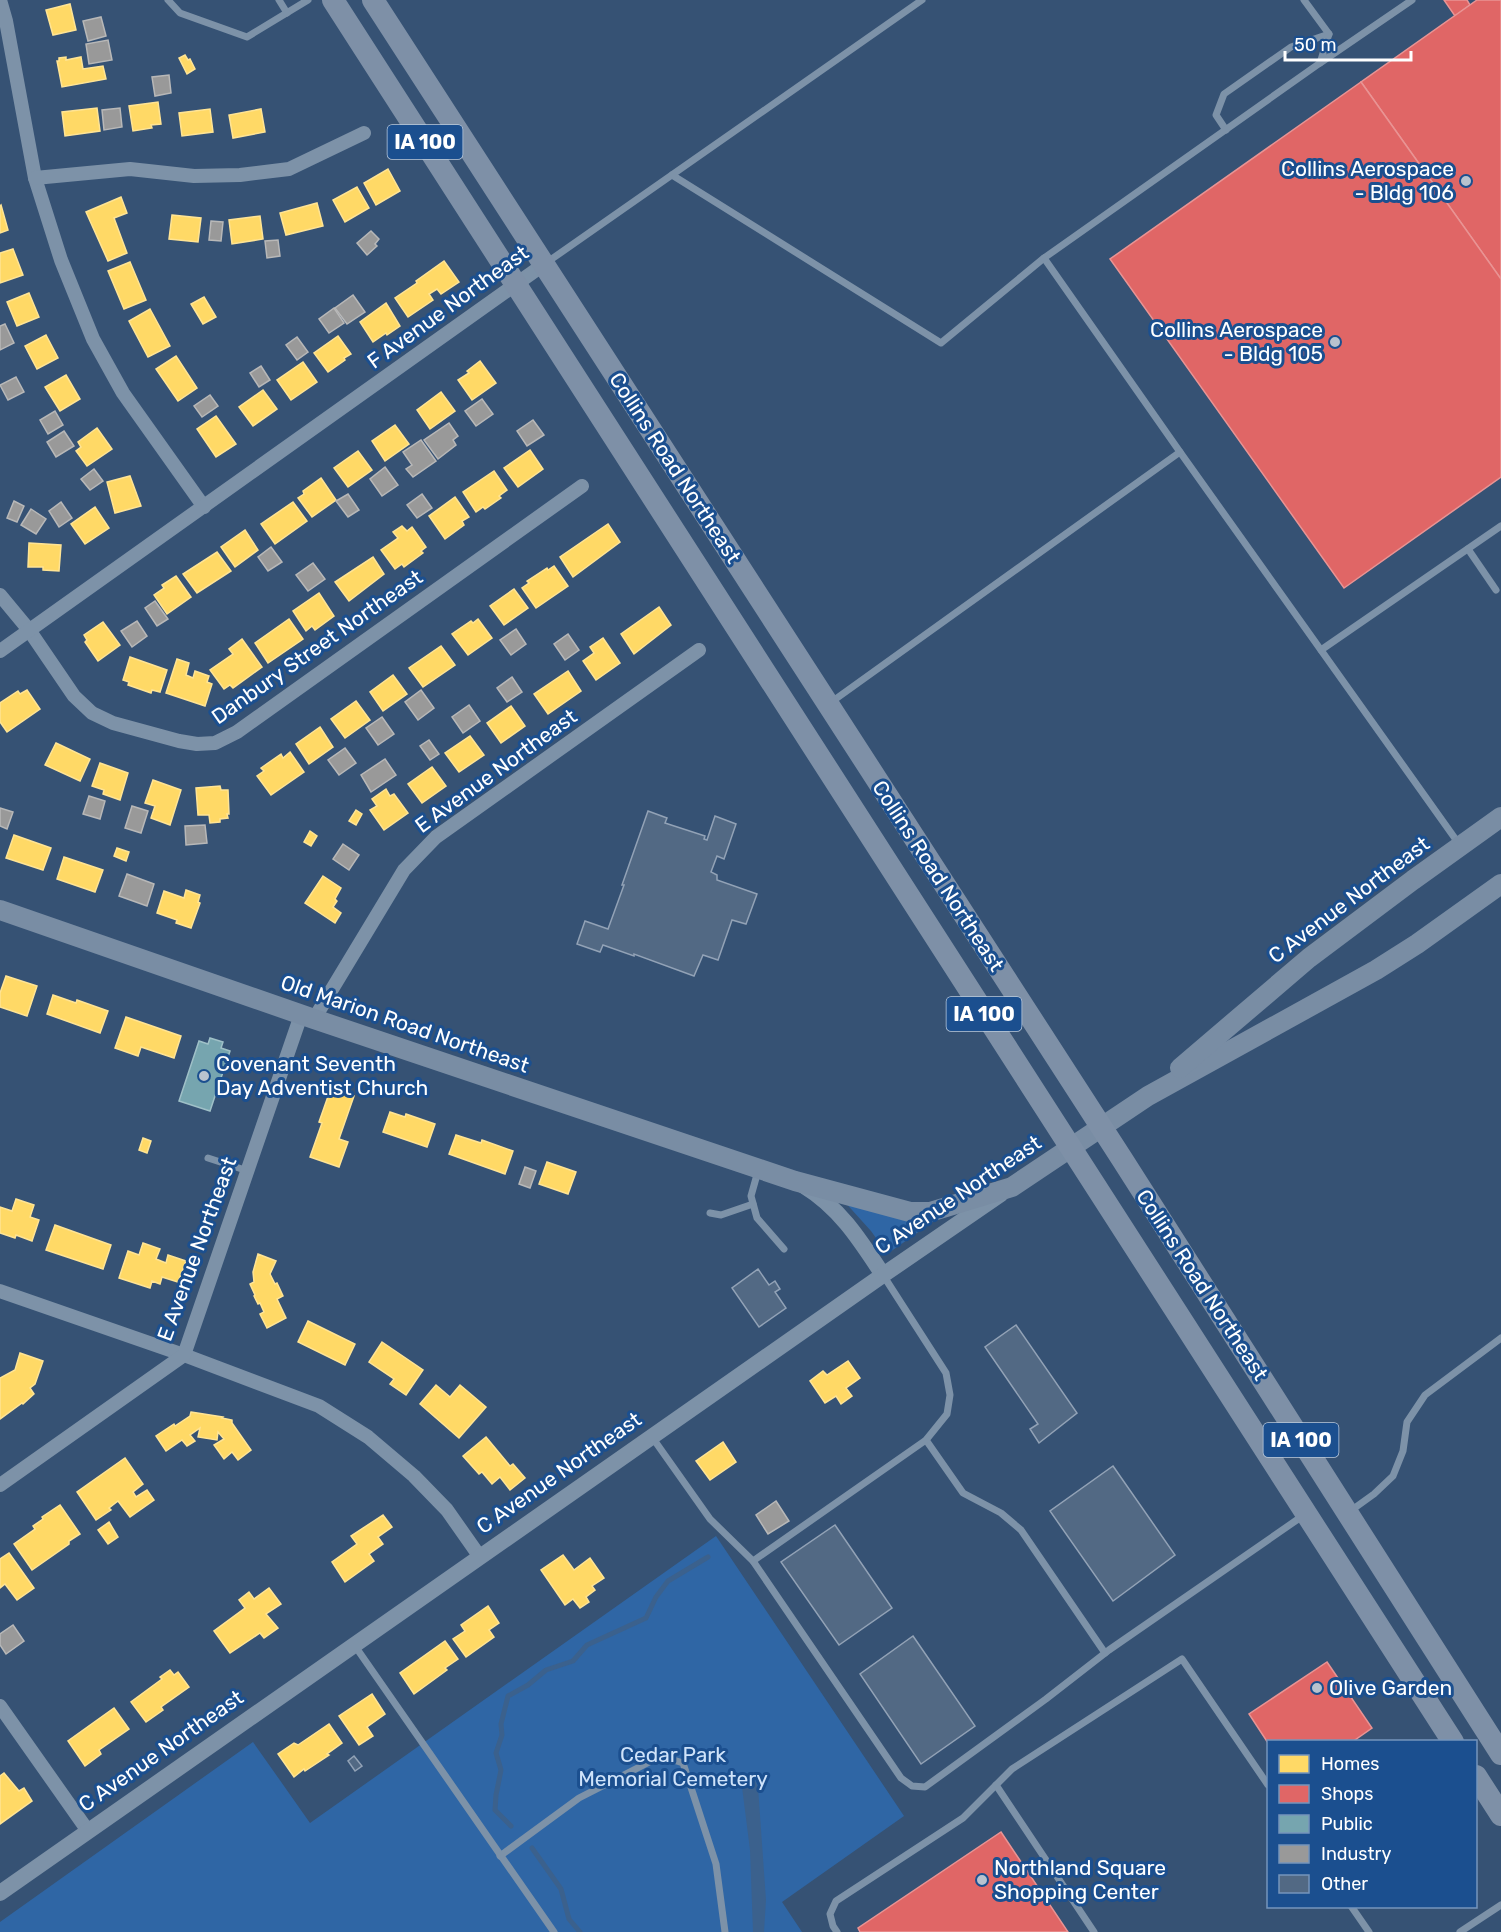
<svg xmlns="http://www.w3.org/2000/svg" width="1501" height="1932" font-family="Rubik,sans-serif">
<rect width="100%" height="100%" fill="#365274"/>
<g fill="#2f66a5">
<polygon points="843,1200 931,1219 934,1221 890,1252 886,1252 871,1231"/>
<polygon points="716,1536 904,1816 782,1902 802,1932 0,1932 0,1922 253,1742 310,1823"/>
</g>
<polygon fill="#3b618d" points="751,1773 758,1787 766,1900 764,1932 753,1932 750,1850 741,1779"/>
<g fill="#ffd966" stroke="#ffe494" stroke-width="1.5">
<polygon points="70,4 76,30 53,35 46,10"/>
<polygon points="185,55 188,60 190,59 195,69 187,74 179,58"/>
<polygon points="66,57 66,60 81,57 83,69 103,66 106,79 62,87 57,61 59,61 59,58"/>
<polygon points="158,102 161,124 151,125 152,128 133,131 129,106"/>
<polygon points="97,108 100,131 65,136 62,112"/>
<polygon points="210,109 213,132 182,136 179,113"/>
<polygon points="261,109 265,132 233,138 229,115"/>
<polygon points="388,169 400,191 376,205 364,183"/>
<polygon points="357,187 369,208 345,222 333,200"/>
<polygon points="121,197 127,213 114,218 127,253 108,261 86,212"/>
<polygon points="317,203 323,226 286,235 280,213"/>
<polygon points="1,205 8,230 0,233 0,206"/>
<polygon points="172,215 201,218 198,242 169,239"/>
<polygon points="260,216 263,239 232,244 229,220"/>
<polygon points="13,249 23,275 0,283 0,253"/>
<polygon points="444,261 459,282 441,294 437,289 429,294 433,300 408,317 395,298 417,283 416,281"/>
<polygon points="130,262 146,300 124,309 108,271"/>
<polygon points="29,293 39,317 17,326 7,302"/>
<polygon points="204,297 216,317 203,324 191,304"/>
<polygon points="386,303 400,326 387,335 386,333 373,342 360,322"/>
<polygon points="150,309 170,346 148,357 129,321"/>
<polygon points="46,335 58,358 37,369 25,346"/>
<polygon points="338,336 351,354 344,358 345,360 328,372 314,353"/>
<polygon points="176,356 197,388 178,401 156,369"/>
<polygon points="480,361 496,383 472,400 458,380 469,373 467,371"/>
<polygon points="303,362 317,382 291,400 277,380"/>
<polygon points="66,375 80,399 60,411 45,387"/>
<polygon points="263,390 277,409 253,426 239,407"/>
<polygon points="441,392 455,411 430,429 417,410"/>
<polygon points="216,416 236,444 216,457 197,429"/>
<polygon points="395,425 409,444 385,461 372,441"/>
<polygon points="97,428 112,449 87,466 76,451 81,447 78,442"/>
<polygon points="530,450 543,469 518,487 504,468"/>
<polygon points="358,451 372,470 348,487 334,468"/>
<polygon points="494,471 507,490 499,496 501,498 485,509 483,507 476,512 463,492"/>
<polygon points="130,476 141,506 115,513 107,482"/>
<polygon points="321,478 336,500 312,517 298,498 304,494 303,491"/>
<polygon points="455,497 469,517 462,521 464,525 445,539 429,516"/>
<polygon points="293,502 307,521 275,544 261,524"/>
<polygon points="95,507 109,528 85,544 71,524"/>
<polygon points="608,524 620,542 573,577 560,557"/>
<polygon points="402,526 407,531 412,527 426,547 421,551 423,553 404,567 402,564 395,569 381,550 398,538 393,532"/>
<polygon points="245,530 258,550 235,567 221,547"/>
<polygon points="29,543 61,545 59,571 43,570 43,567 28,567"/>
<polygon points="217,552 231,571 197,593 183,574"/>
<polygon points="373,557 384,574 349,601 335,582"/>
<polygon points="554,566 568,586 536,608 522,588 529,583 527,581 547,568 548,570"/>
<polygon points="176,576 191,597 167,614 154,595 164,588 162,585"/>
<polygon points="514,589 528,608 504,625 490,606"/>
<polygon points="319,593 334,616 315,630 312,626 306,631 293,611"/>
<polygon points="659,607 671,625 634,654 621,634"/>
<polygon points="289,619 303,639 268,663 255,643"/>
<polygon points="478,619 492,638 468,655 452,634 471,621 473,623"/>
<polygon points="103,622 120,645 98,661 85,642 87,640 84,635"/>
<polygon points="603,638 620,663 596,680 583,661 594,653 590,647"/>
<polygon points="242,639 262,667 233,688 230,685 224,689 210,670 233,654 229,649"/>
<polygon points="441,646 455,665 423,687 409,668"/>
<polygon points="130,657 167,670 160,692 152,690 151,693 128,685 129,682 123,680"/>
<polygon points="177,659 189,663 186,675 193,678 195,671 209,676 207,682 212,684 205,706 166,693"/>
<polygon points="568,671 581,691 548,714 534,694"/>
<polygon points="393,675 407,694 383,711 370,692"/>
<polygon points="27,690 40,709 7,732 0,722 0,703 18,691 20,694"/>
<polygon points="356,701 370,720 345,738 331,719"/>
<polygon points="511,706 525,726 501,743 487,723"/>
<polygon points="320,727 333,747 309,764 296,744"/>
<polygon points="470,736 484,755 459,772 445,753"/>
<polygon points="56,743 90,759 80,781 45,765"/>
<polygon points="290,752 304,772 271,795 257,776 264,771 261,768 281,754 283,758"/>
<polygon points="100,763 128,773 120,800 103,794 104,790 92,786"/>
<polygon points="432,767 446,786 422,803 408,784"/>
<polygon points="153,780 181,790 170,825 151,818 155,806 145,803"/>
<polygon points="220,786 221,790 228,790 229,814 227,814 228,818 220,819 220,822 210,823 209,815 198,815 196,788"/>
<polygon points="386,789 390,796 394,794 408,813 384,830 370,810 377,806 372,799"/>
<polygon points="356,810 362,814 356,825 349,821"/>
<polygon points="310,831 317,836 311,846 304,842"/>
<polygon points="14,835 51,848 43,870 6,858"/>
<polygon points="117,848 129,852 126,861 114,856"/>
<polygon points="64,857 103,870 95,892 57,879"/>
<polygon points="323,876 341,888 335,899 337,901 333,907 341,913 335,923 305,903"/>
<polygon points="186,890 200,895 198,902 200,903 191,928 176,923 177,920 157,913 164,891 184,898"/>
<polygon points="6,976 37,986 27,1016 0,1007 0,993"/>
<polygon points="53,995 76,1003 77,1000 108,1011 100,1033 47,1014"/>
<polygon points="126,1017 181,1036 174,1058 141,1047 138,1056 115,1048"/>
<polygon points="331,1088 354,1096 339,1139 348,1142 339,1167 310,1157 322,1123 319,1122"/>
<polygon points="390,1112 405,1117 406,1114 435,1124 427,1147 383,1132"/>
<polygon points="456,1135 481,1143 482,1140 513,1151 505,1174 449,1154"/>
<polygon points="143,1138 151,1141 147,1153 139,1150"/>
<polygon points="547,1162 576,1172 568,1194 539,1184"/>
<polygon points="16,1199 34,1205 30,1217 39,1220 32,1241 16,1235 15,1238 0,1233 0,1207 12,1211"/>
<polygon points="55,1225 111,1245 103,1269 46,1250"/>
<polygon points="143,1243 160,1249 156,1259 166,1263 168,1255 186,1261 178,1282 162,1277 160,1284 152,1281 150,1288 119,1278 128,1251 139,1255"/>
<polygon points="258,1254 276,1261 270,1274 275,1284 277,1283 283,1296 277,1299 286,1318 267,1328 260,1314 264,1312 260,1303 258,1304 254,1296 255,1295 250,1284 254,1282 253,1272"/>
<polygon points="308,1321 355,1344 345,1365 298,1342"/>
<polygon points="382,1342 423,1370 406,1395 390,1384 394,1379 369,1362"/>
<polygon points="20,1353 43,1361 35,1384 30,1388 34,1394 23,1404 22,1403 0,1419 0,1378 15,1370"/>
<polygon points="848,1361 860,1378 846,1388 852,1396 841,1404 836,1396 825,1403 810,1381 823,1371 827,1375"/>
<polygon points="436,1385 450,1397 460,1385 486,1407 459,1438 420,1404"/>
<polygon points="191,1412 223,1417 222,1418 232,1420 232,1423 251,1450 238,1460 232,1452 224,1459 214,1445 224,1439 218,1432 217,1440 198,1437 200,1428 190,1435 195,1441 187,1446 182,1440 166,1451 156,1436 174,1424 175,1426 190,1416"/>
<polygon points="486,1437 510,1466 513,1464 525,1478 510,1490 500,1477 492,1484 482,1472 479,1474 463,1456"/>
<polygon points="723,1442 736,1462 710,1480 696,1461"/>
<polygon points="125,1458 143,1484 133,1492 136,1497 147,1490 154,1500 130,1517 118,1501 109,1508 111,1510 96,1520 77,1492"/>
<polygon points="60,1505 80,1534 69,1541 69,1544 32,1570 14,1544 35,1529 33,1526 43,1519 42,1517"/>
<polygon points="383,1515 392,1527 378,1537 383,1544 369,1554 374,1561 345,1582 332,1562 357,1544 351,1536"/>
<polygon points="109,1522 118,1537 108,1544 98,1530"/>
<polygon points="9,1553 34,1588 17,1600 5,1584 0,1588 0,1559"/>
<polygon points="563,1555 574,1570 590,1558 604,1578 592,1586 595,1590 586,1597 589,1602 580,1608 573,1599 565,1605 541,1570"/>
<polygon points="269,1588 281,1604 266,1614 278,1628 264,1638 260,1633 230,1653 214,1631 245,1608 239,1600 249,1592 254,1599"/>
<polygon points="488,1606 499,1623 489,1630 494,1637 466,1657 453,1639 465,1631 461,1625"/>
<polygon points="445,1641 458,1659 445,1668 447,1670 414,1694 400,1673"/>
<polygon points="170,1670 174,1675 178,1672 189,1687 161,1707 163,1710 146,1722 131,1702 162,1679 160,1677"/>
<polygon points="372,1694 385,1714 367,1727 373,1736 359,1745 339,1716"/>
<polygon points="114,1708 129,1729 99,1750 101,1754 85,1766 68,1741"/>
<polygon points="329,1724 342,1743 327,1754 329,1755 305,1771 304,1769 294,1777 278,1754 294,1743 298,1745"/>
<polygon points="4,1773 19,1791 24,1788 32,1801 0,1824 0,1776"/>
</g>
<g fill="#e06666" stroke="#e99494" stroke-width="1.5">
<polygon points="1444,0 1467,0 1470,5 1455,16"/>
<polygon points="1477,0 1501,0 1501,279 1361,82"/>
<polygon points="1361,82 1501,279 1501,477 1344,588 1110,259"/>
<polygon points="1327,1662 1372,1728 1352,1742 1268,1743 1249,1714"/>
<polygon points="1001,1832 1068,1932 860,1932 858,1928"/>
</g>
<polygon fill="#76a5af" stroke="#9fc0c7" stroke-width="1.5" points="210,1038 223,1042 221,1048 230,1051 210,1111 179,1101 199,1041 208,1044"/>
<g fill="#999" stroke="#b8b8b8" stroke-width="1.5">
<polygon points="101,17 106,36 88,41 83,21"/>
<polygon points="108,40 112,60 89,64 86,44"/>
<polygon points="169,75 171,93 155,96 152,77"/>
<polygon points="120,108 122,127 104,130 102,110"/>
<polygon points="211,221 223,222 221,241 209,240"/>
<polygon points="371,231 379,239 375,244 377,246 367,255 357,243"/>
<polygon points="278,240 280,256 267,258 265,241"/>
<polygon points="353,295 365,312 347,324 335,308"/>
<polygon points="334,308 344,323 329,333 319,319"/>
<polygon points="5,324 14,343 0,350 0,326"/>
<polygon points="297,337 308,352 297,360 286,345"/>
<polygon points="261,366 270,380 259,387 250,373"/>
<polygon points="16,377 24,392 8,400 0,385"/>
<polygon points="210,395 218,406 202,417 194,406"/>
<polygon points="482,399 493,414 476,426 465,411"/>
<polygon points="55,411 63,425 48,434 40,420"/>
<polygon points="533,420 544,435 527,446 517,431"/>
<polygon points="449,423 458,436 453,440 456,445 438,459 424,440"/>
<polygon points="64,431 74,446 56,457 47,442"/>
<polygon points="421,440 436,461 413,477 406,469 412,465 403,452"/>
<polygon points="385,467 398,485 382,496 370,479"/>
<polygon points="94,469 103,481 90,490 81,479"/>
<polygon points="348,494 359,510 348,517 336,501"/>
<polygon points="422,494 432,508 417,518 407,505"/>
<polygon points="14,501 24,506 17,522 7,518"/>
<polygon points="61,502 72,518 59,527 49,511"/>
<polygon points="31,509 46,519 36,534 21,525"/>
<polygon points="271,547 282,562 268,571 258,557"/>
<polygon points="313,563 325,579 308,591 296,575"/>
<polygon points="155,601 168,619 157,626 145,608"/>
<polygon points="137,621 147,636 132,647 121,631"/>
<polygon points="516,629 526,644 511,655 500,640"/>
<polygon points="568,634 579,650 565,660 554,644"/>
<polygon points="512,677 522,692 507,702 497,688"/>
<polygon points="421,690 434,708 418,720 405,702"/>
<polygon points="469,705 480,721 463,733 452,717"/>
<polygon points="382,717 394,734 378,745 366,728"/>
<polygon points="429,740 439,754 430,760 420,746"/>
<polygon points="345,748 356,763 339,775 328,760"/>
<polygon points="385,759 396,775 371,792 361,775"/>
<polygon points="89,796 105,801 100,819 83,814"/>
<polygon points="132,806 148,811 141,833 125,828"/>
<polygon points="0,808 13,812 7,829 0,826"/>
<polygon points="205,825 207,843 186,845 185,826"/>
<polygon points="343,844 359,855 349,870 333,859"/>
<polygon points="127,874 154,884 147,906 119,896"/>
<polygon points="525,1167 536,1171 530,1188 519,1184"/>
<polygon points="776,1501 789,1521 768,1534 756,1515"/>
<polygon points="13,1625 24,1641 6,1654 0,1645 0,1634"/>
</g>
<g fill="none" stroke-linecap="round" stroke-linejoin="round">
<g stroke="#3b618d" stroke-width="5">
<polyline points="511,1826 495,1810 496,1795 501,1770 496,1753 502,1735 501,1724 508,1696 528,1685 546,1670 573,1661 587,1645 646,1618 656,1597 668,1581 708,1557"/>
<polyline points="532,1848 561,1889 569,1919 580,1932"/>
</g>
</g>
<g fill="#526984" stroke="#92a2b6" stroke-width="1.5">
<polygon points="648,811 667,818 665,823 705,836 704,839 707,840 715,816 736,824 724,859 717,856 711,872 717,875 717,880 757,894 746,924 732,920 718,960 703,955 694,976 634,954 634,956 603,945 600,952 577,944 585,921 608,929 624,885 622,885"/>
<polygon points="758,1269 769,1285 775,1281 780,1289 775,1292 786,1308 759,1327 732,1288"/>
<polygon points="1016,1325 1077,1413 1039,1443 1030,1429 1038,1424 985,1347"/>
<polygon points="1113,1466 1175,1555 1113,1601 1050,1511"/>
<polygon points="835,1525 892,1608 839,1645 781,1562"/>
<polygon points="913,1636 975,1726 921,1764 860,1674"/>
<polygon points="354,1756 362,1766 355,1771 348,1761"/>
</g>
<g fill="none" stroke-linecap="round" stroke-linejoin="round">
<g stroke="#7d92a8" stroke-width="7">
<polyline points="168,0 180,13 247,37 308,0"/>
<polyline points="279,0 287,13"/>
<polyline points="1320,63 1412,0"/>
<polyline points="1226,130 1216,115 1224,94 1291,47 1329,34"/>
<polyline points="672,175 941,343 1044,258 1320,63 1329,34 1304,0"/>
<polyline points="1044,258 1180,452 1459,844"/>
<polyline points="546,263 922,0"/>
<polyline points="1468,549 1496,590"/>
<polyline points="1321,650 1501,526"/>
<polyline points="830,703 1180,452"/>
<polyline points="208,1158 248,1171"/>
<polyline points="758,1171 751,1196 757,1218 784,1249"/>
<polyline points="710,1213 721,1215 753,1204"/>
<polyline points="652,1437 710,1519 753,1561 901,1778 912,1786 925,1787 1046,1699 1109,1650 1304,1515"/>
<polyline points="926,1440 963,1493 1001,1513 1021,1530 1105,1653"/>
<polyline points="1349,1512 1374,1494 1393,1476 1403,1451 1407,1422 1425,1395 1501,1338"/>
<polyline points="753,1561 926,1440 947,1414 950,1395 946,1373 883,1275"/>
<polyline points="355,1646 554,1932"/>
<polyline points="996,1785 1094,1932"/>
<polyline points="500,1856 579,1798 661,1756 683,1763 716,1864 725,1932"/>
<polyline points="1351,1906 1369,1932"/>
<polyline points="837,1932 833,1926 830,1914 836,1901 963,1818 1012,1769 1182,1659 1268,1785"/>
<polyline points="1460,1932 1501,1905"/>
</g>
<g stroke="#7d92a8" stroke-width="14">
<polyline points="0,0 6,21 35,178 61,260 93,339 123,393 204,507"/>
<polyline points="35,178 130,169 194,176 240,175 289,169 364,133"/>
<polyline points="0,595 29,630 74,696 92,713 113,723 179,741 197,744 215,743 237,732 582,486"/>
<polyline points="0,651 543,265"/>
<polyline points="314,1019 404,870 436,837 699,650"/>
<polyline points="0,1291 184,1355 319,1406 368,1437 414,1476 447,1510 480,1557"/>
<polyline points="0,1485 184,1355 301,1015"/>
<polyline points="0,1706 88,1831"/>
</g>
<g stroke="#7d92a8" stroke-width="16">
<path d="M804,1186C840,1208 860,1240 883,1275"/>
<polyline points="0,1893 883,1275 1001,1194"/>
</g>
<g stroke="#798da4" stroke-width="20">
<polyline points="0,910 314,1019 795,1181 910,1212 930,1212 1012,1187 1148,1096 1376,970 1417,944 1501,884"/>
<polyline points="1180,1068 1309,958 1413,880 1501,817"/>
</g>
<g stroke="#7e90a7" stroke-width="22">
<polyline points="333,0 1453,1742"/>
<polyline points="373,0 1122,1159 1501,1754"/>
<polyline points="1476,1776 1501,1815"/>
</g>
</g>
<g fill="#b9c2ce" stroke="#1b4f8f" stroke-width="2">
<circle cx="1466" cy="181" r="6"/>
<circle cx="1335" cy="342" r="6"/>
<circle cx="204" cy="1076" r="6"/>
<circle cx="1317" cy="1688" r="6"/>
<circle cx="982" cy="1880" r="6"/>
</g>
<g text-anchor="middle" stroke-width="6" stroke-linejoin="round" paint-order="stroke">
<g fill="#1b4f8f" stroke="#bbcadd" stroke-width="1.5">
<rect x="387.5" y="125" width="75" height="34" rx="4.5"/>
<rect x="946.5" y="997" width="75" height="34" rx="4.5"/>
<rect x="1263.5" y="1423" width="75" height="34" rx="4.5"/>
</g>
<g font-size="20" font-weight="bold" fill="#fff">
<text x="425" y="149">IA 100</text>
<text x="984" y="1021">IA 100</text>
<text x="1301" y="1447">IA 100</text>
</g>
<g font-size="21" fill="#fff" stroke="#1b4f8f" text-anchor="start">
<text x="1454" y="176" text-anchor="end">Collins Aerospace<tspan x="1454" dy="24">- Bldg 106</tspan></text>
<text x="1323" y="337" text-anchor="end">Collins Aerospace<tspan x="1323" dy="24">- Bldg 105</tspan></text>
<text x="216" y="1071">Covenant Seventh<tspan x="216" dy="24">Day Adventist Church</tspan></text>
<text x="1329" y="1695">Olive Garden</text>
<text x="994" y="1875">Northland Square<tspan x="994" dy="24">Shopping Center</tspan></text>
</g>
<g font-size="21" fill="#fff" stroke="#1b4f8f">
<text transform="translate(448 307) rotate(-36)" y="7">F Avenue Northeast</text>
<text transform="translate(675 468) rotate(57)" y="7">Collins Road Northeast</text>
<text transform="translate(317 647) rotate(-35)" y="7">Danbury Street Northeast</text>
<text transform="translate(496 771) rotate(-36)" y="7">E Avenue Northeast</text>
<text transform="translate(938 876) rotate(57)" y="7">Collins Road Northeast</text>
<text transform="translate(1349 900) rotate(-37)" y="7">C Avenue Northeast</text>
<text transform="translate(405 1024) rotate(19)" y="7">Old Marion Road Northeast</text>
<text transform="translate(958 1195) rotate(-34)" y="7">C Avenue Northeast</text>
<text transform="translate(197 1249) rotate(-70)" y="7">E Avenue Northeast</text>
<text transform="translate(1202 1285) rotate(57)" y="7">Collins Road Northeast</text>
<text transform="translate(559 1473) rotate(-35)" y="7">C Avenue Northeast</text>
<text transform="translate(161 1751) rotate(-35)" y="7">C Avenue Northeast</text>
</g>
<g font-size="21" fill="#cfe3fa" stroke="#1b4f8f">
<text x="673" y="1762">Cedar Park<tspan x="673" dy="24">Memorial Cemetery</tspan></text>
</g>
</g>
<rect x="1267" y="1740" width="210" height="168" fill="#1b4f8f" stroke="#7695bc" stroke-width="1.5"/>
<rect x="1279" y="1755" width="30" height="18" fill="#ffd966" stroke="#7695bc" stroke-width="1.5"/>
<text x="1321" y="1770" font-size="18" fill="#ffffff">Homes</text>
<rect x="1279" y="1785" width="30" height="18" fill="#e06666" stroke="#7695bc" stroke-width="1.5"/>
<text x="1321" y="1800" font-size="18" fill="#ffffff">Shops</text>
<rect x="1279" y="1815" width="30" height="18" fill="#76a5af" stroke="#7695bc" stroke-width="1.5"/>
<text x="1321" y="1830" font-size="18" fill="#ffffff">Public</text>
<rect x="1279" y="1845" width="30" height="18" fill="#999999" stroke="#7695bc" stroke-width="1.5"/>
<text x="1321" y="1860" font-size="18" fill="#ffffff">Industry</text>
<rect x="1279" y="1875" width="30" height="18" fill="#526984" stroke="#7695bc" stroke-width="1.5"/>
<text x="1321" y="1890" font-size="18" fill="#ffffff">Other</text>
<path d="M1285 51v9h126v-9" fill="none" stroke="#ffffff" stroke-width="3"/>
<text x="1294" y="51" font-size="18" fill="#ffffff" stroke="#1b4f8f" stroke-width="4.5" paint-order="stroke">50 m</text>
</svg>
